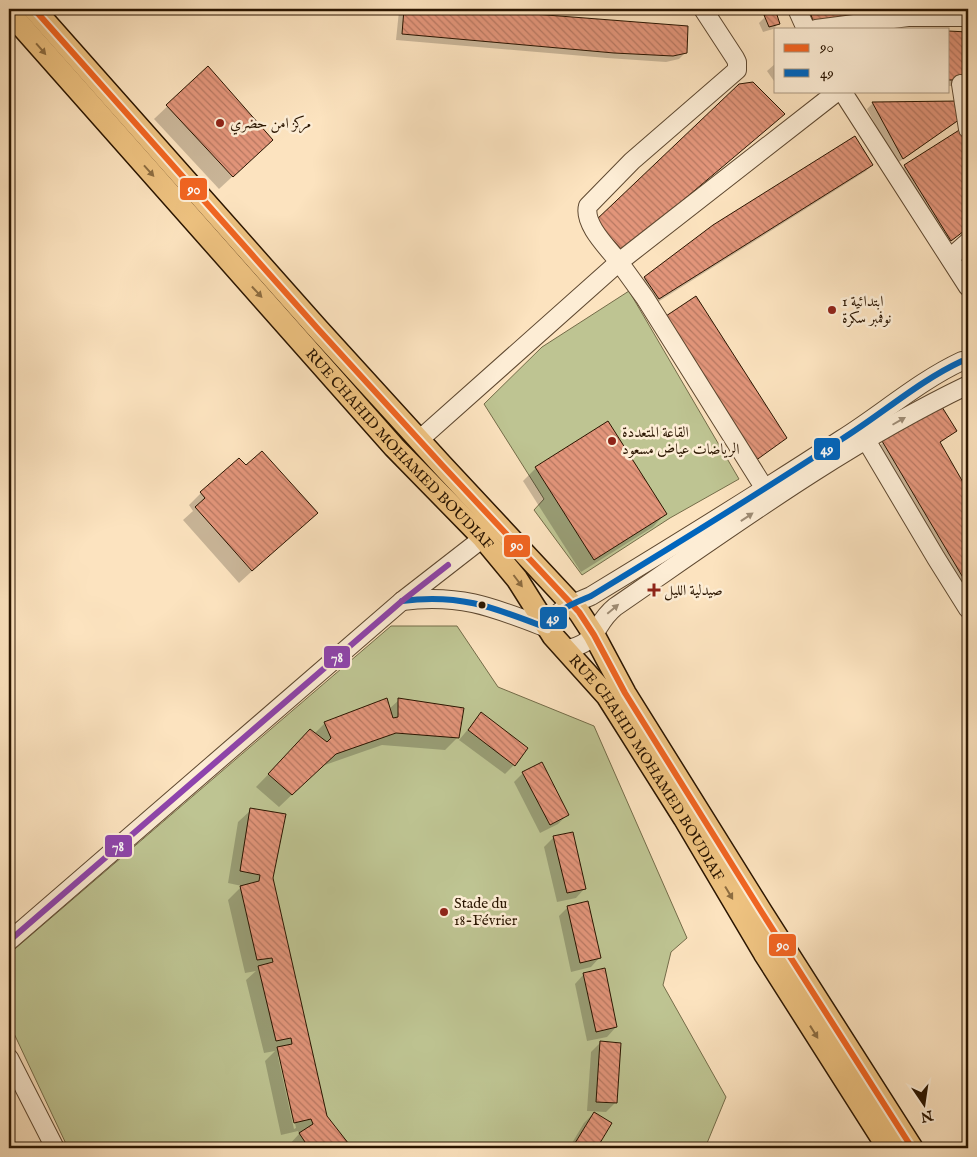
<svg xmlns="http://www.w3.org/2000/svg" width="977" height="1157" font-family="'IM FELL English',Amiri,serif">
<defs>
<pattern id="building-back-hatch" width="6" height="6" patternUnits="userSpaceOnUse" patternTransform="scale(1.25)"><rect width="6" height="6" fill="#e2957a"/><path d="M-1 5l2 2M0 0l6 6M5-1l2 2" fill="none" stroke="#b77862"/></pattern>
</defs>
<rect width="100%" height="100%" fill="#fce3bf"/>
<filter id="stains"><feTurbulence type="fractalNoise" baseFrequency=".004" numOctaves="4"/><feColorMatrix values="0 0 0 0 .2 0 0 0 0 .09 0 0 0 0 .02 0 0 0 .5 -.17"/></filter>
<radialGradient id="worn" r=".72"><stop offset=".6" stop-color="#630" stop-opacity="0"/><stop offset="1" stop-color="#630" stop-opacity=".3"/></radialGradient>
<g fill="#bec492" stroke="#746c49">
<polygon points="629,291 739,479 670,518 582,575 534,510 544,499 484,404 542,347"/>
<polygon points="391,626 457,626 498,687 594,726 687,938 671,952 663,985 726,1097 705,1148 68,1148 9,1023 9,954"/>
</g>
<g fill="#0003" fill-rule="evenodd">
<polygon points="401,9 453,9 687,27 685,53 679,59 666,62 607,58 396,40 399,11"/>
<polygon points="801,9 968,9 807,27"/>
<polygon points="765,17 779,23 773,29 763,32 759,23"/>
<polygon points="948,32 968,33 968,86 948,86"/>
<polygon points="776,63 776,84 767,71"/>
<polygon points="208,68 259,152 219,189 154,119"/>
<polygon points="753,83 616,256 590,228"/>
<polygon points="959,102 961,117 955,123 896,164 867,109 873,103"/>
<polygon points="963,130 968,167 968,228 944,246 898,172 905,166"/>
<polygon points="872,165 866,171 653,305 639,284 645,278"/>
<polygon points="942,408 956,431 940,443 968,493 968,602 877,449 883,442"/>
<polygon points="246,467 316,513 239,583 183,520 193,511 189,505 201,493"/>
<polygon points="536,468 665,514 653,527 581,572 523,481"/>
<polygon points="399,700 458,737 445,750 382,745 322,766 279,807 256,787 298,744 314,734 325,723 389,709"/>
<polygon points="481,714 514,765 505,774 459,740"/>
<polygon points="523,773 568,814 558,824 540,833 514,782"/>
<path d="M251,810L271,878L326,1116L350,1148H288L287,1147L299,1134L298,1131L281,1135L265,1061L275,1051L264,1053L246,980L256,971L245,973L228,900L242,886L228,883L238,822ZM280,1055L296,1128L294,1129L278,1057Z"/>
<polygon points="554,837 585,888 576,898 557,902 544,847"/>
<polygon points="568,907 600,957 591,967 571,972 559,916"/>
<polygon points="584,974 616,1027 607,1037 587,1041 575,984"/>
<polygon points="600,1043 616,1102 606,1112 587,1111 591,1052"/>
<polygon points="594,1113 611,1123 596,1148 569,1148 584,1123"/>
</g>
<g fill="url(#building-back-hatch)" stroke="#2a1500">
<polygon points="404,9 469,9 688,26 687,53 673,56 614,53 402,34"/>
<polygon points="809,9 902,9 813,21"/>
<polygon points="776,12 780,24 769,27 764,15"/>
<polygon points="948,31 968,32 968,80 948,80"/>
<polygon points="208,66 273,140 233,177 166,105"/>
<polygon points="753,82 785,114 623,251 595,221 739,84"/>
<polygon points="960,101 963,117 903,159 872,102"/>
<polygon points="964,127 968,157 968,228 951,241 904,165"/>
<polygon points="855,136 873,165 659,299 644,277 713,225"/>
<polygon points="696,296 787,438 755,461 666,316"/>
<polygon points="942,407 957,431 940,442 968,491 968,586 882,441"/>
<polygon points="608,421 667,514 594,560 535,467"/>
<polygon points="262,451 318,513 252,571 195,507 205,498 200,492 239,458 246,465"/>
<polygon points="387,698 393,718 398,717 398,698 464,708 459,738 396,733 336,754 292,795 268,774 310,729 327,742 331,738 324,722"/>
<polygon points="481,712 528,748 515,766 468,730"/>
<polygon points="542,762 569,815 550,825 522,772"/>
<polygon points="250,808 286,814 273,878 327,1116 352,1148 309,1148 299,1133 313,1124 311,1119 294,1123 277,1047 292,1044 291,1038 276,1041 258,966 273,962 272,958 257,960 240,886 259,881 260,875 240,871"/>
<polygon points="573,832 586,889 567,893 553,836"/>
<polygon points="588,901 601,958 580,963 567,906"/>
<polygon points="605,968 617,1027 596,1032 583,973"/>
<polygon points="600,1041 621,1043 617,1103 596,1102"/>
<polygon points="594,1112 612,1123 597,1148 572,1148"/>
</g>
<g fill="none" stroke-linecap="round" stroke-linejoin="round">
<g stroke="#5e4830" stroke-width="20">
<g id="minor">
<path d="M703,9L735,58L737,62V70L632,161L588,206C583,224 608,248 619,262L838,91"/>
<polyline points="797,9 806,29"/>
<polyline points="816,29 908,17 968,17"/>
<polyline points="961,84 968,129"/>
<polyline points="842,91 968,287"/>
<polyline points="950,258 968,242"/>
<polyline points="419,440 619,262 645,298 765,489"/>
<polyline points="866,440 936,558 968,609"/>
<path d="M402,601C460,593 495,608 547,628C556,609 572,604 591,596C675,545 759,493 842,439C882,414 919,381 962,361"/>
<path d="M565,650C601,642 592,626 615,607C730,528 843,445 968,385"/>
<polyline points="9,941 402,601 483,538"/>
<polyline points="9,1058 55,1148"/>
</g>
</g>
<g stroke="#2a1500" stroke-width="24">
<g id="major">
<polyline points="34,9 318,329 442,465 579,612 594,635 625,693 761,911 912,1148"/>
<path id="s1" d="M9,12L394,447L483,538L517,579L553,636L607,696L684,818L764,953L888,1148"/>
</g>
</g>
<use href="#minor" stroke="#fdedd5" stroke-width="18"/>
<use href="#major" stroke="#eec280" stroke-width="21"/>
<g stroke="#fdedd5" stroke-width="10">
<polyline id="bus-1" points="34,9 318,329 442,465 579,612 594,635 625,693 761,911 912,1148"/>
</g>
<g stroke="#fdedd5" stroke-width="10">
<path id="bus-2" d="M402,601C460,593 495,608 547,628C556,609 572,604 591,596C675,545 759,493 842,439C882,414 919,381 962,361"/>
</g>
<g stroke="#fdedd5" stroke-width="10">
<polyline id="bus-3" points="9,941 402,601 448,565"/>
</g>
<use href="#bus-1" stroke="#f26522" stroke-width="6"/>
<use href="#bus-2" stroke="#0065bd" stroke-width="6"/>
<use href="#bus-3" stroke="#8e44ad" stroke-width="6"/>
</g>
<defs><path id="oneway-solid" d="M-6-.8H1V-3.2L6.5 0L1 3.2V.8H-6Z" transform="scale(1.25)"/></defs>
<g fill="#8c6c40">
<use href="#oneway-solid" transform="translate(41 49) rotate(49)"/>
<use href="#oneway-solid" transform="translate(149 171) rotate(48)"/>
<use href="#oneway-solid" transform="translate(257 292) rotate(47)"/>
<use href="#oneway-solid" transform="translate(518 581) rotate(53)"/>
<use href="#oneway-solid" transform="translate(729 893) rotate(59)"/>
<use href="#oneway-solid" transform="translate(814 1032) rotate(58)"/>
</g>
<g fill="#9e8c75">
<use href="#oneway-solid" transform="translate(899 421) rotate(-30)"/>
<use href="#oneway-solid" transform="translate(747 517) rotate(-34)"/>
<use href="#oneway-solid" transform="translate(613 609) rotate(-40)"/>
</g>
<g fill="#8f2418" stroke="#fdedd5" stroke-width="2">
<circle cx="220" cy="123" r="5"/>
<circle cx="832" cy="310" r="5"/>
<circle cx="612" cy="441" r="5"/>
<path d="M651.5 582.5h5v5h5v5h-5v5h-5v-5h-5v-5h5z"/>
<circle cx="444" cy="912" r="5"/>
</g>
<circle fill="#2a1500" stroke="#fdedd5" stroke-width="2" cx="482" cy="605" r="4.5"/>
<g text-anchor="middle" stroke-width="5" stroke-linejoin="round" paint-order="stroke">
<g font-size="15" fill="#2a1500" stroke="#fdedd5" text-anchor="start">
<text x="230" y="128">مركز امن حضري</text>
<text x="842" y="306">ابتدائية 1<tspan x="842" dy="17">نوفمبر سكرة</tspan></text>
<text x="622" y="437">القاعة المتعددة<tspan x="622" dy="17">الرياضات عياض مسعود</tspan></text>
<text x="664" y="595">صيدلية الليل</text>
<text x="454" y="908">Stade du<tspan x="454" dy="17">18-Février</tspan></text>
</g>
<g font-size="15" fill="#2a1500" stroke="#fdedd5">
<text dy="5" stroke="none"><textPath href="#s1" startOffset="586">RUE CHAHID MOHAMED BOUDIAF</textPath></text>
<text dy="5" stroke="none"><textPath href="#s1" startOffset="991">RUE CHAHID MOHAMED BOUDIAF</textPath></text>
</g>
</g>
<g stroke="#fdedd5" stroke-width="2">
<rect x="179" y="177" width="29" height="24" rx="5" fill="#f26522"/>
<rect x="813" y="437" width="28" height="24" rx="5" fill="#0065bd"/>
<rect x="503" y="534" width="28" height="24" rx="5" fill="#f26522"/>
<rect x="539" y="606" width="29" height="24" rx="5" fill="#0065bd"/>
<rect x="323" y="645" width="28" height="24" rx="5" fill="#8e44ad"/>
<rect x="104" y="834" width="29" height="24" rx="5" fill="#8e44ad"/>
<rect x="768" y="933" width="29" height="24" rx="5" fill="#f26522"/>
</g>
<g font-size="14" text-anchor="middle" font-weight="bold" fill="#fff">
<text x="194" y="194">90</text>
<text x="827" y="454">49</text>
<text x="517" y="550">90</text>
<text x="553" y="623">49</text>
<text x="337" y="662">78</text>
<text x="118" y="851">78</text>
<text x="783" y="950">90</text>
</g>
<rect width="977" height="1157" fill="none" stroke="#fce3bf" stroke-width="30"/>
<rect x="10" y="10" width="957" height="1137" fill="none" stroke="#2a1500" stroke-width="2.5"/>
<rect x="15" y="15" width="947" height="1127" fill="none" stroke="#2a1500"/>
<rect x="774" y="28" width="175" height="65" fill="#fdedd5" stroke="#a99780"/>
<rect x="784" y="44" width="25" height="8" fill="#f26522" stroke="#a99780"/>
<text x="820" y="52" font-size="15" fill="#2a1500">90</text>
<rect x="784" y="69" width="25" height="8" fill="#0065bd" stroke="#a99780"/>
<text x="820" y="78" font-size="15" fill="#2a1500">49</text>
<g transform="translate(924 1104) rotate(167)" stroke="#fdedd5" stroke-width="4" paint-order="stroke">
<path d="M0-4L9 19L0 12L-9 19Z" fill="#2a1500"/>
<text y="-8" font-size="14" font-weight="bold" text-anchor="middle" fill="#2a1500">N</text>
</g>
<rect width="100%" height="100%" filter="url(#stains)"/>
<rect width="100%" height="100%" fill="url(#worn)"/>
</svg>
